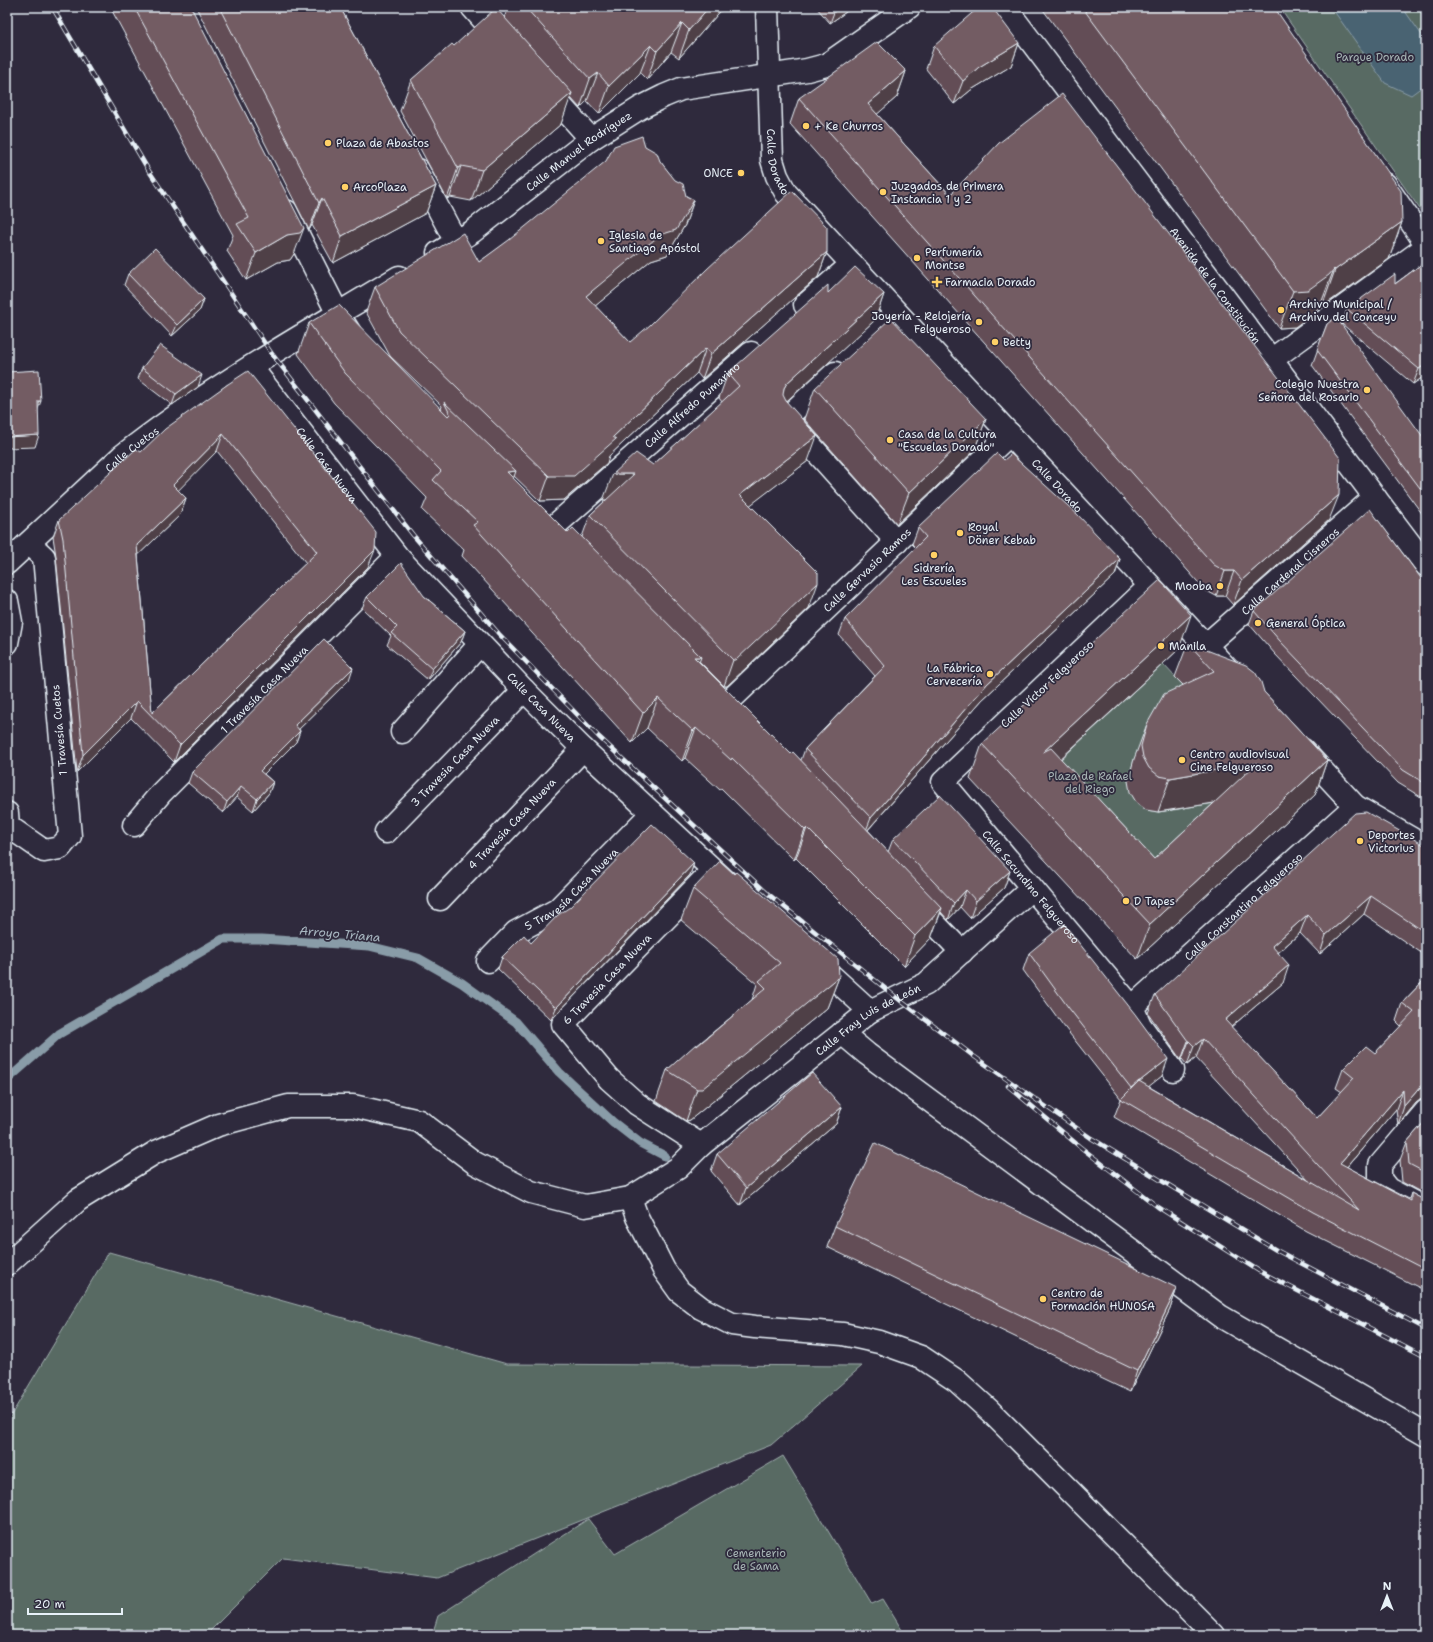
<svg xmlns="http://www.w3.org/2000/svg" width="1433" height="1642" font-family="'Shantell Sans',sans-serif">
<rect width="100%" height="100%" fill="#2f2a3d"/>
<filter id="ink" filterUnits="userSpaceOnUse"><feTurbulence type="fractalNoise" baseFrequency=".025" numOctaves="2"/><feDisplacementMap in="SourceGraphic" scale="8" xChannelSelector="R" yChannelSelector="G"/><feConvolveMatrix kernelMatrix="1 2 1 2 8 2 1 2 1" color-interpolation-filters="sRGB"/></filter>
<g filter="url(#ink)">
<g fill="#586b64" stroke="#a0aeae">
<polygon points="1279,7 1426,7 1426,218"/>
<polygon points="1163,664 1206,710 1143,744 1134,759 1128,781 1146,810 1158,812 1180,809 1262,769 1141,893 1037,781"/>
<polygon points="109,1252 507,1364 862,1366 771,1445 437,1578 283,1558 206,1635 7,1635 7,1422"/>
<polygon points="783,1456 872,1604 883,1599 905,1635 432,1635 438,1616 588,1519 615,1554"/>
</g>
<polygon fill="#4a6372" stroke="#899ca8" points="1331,7 1402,7 1426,41 1426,84 1411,95 1385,83"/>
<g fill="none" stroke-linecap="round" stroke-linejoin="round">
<polyline stroke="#899ca8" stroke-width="9" points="7,1080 59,1034 223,939 262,939 369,946 418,958 462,983 516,1022 559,1072 613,1122 640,1143 665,1156"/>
<g stroke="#e8f1f8" stroke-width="25">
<g id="minor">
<polyline points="472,7 503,42"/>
<path id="s1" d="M767,7L772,160L777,176L786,193L1232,674"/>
<path id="s2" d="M1005,7L1426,565"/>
<polyline points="545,88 591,139"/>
<polyline points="418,170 456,242"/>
<polyline points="1385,184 1426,244"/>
<polyline points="286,211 338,314 350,333"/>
<path id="s3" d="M438,253L472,232L591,139L640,108L664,96L681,89L807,70L826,65L909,7"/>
<polyline points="805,305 852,264"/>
<polyline points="1271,360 1426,247"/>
<path id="s4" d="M251,367L397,556L524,690L583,749L734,889"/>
<polyline points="835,373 786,418 897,542"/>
<path id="s5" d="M551,529L751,353"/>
<path id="s6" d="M7,563L122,456C208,388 305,334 399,277"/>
<path id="s7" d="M1150,586L943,782L1132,1007L1140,1025L1173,1070"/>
<polyline points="7,601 11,622 7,643"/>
<path id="s8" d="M1206,645L1375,497"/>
<path id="s9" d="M725,705L1010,434"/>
<polyline points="402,732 480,644"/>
<polyline points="1303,750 1355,806 1426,847"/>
<polyline points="7,813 8,826 44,851 60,848 70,836 44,557 29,543"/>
<path id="s10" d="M134,825L161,793L397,556"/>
<path id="s11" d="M386,832L524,690"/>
<path id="s12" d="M440,899L583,749"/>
<polyline points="915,903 962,952"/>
<path id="s13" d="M488,961L516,932L557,910L652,813"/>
<polyline points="815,961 870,1011"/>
<path id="s14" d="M1132,1007L1355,806"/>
<polyline points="842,1033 867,1054 1220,1316 1426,1435"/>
<polyline points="1426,1111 1380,1165 1380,1179 1388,1189 1426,1209"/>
<path id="s15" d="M701,1145L637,1104L609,1079L563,1024L712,871"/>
<polyline points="630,1198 637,1217 664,1270 679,1291 701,1308 732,1324 755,1327 843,1334 879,1342 921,1357 957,1381 990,1411 1214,1635"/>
<path id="s16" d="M7,1264L78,1200L156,1152L218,1125L288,1106H353L419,1121L475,1163L531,1192L585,1206L630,1198L678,1168L701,1145L870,1011L926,984L1031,889"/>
</g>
</g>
<use href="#minor" stroke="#2f2a3d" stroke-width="22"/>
<g stroke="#e8f1f8" stroke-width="4.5">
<g id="rail">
<polyline points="54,10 149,171 272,354 413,535 499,634 599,737 767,893 897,998 972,1055 1091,1138 1276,1250 1426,1329"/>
<polyline points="1008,1086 1079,1146 1158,1207 1259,1271 1426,1357"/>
</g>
</g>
<use href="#rail" stroke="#2f2a3d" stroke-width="3" stroke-dasharray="9" stroke-linecap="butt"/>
</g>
<g fill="#634e56" stroke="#e8f1f8" fill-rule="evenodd">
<polygon points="110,7 191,7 294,254 290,260 278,262 246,280 227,251 233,235"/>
<polygon points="196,7 340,7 436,186 426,213 333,263 312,225 309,230"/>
<polygon points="507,7 724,7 679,58 671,52 647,80 640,73 599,114 587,101 580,108 570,97 561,124 471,201 450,197 447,199 400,111 411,80 454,46 504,18 508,8"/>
<polygon points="816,7 853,7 830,23"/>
<polygon points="1041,7 1274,7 1402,222 1389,259 1322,307 1320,306 1315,312 1295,327 1279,328"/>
<polygon points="1019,43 1011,66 971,90 954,104 926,69 934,46"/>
<polygon points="906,71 897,97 877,114 950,195 1329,520 1233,605 1225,596 1216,596 1205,590 790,124 799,98"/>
<polygon points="645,146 660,161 686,196 694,200 685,225 667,255 651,260 595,306 630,342 827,252 818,277 702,379 697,373 609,456 607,463 564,500 540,501 514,476 513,478 568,533 582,537 590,515 606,500 603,500 653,465 722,402 719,398 728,373 828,293 884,294 875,320 786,401 808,461 750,505 809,608 727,686 724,686 699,661 699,662 791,754 801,760 805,749 875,676 839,635 845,619 916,548 912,544 918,528 1004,460 1120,559 1115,575 982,700 868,830 888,852 893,839 1010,871 1004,888 970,918 960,907 948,920 941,912 931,938 904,966 796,858 794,860 721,788 720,790 685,758 682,761 647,728 632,743 462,556 464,550 422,510 427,498 334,403 298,354 309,323 441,409 442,406 390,356 366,312 375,287 479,262"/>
<polygon points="1426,261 1426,375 1413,384 1342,324 1347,309 1395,284"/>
<polygon points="128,274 204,299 200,310 172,336 124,285"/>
<polygon points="1327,324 1426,441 1426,519 1312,365"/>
<polygon points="142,368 198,387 172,405 138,379"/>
<path d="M228,384L368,567L174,762L131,718L77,772L56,556L53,537L59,520L141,452ZM217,451L306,563L152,713L138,555L180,515L186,498L178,490Z"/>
<polygon points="815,388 986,419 974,451 897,524 804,419"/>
<polygon points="1426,585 1426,800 1398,783 1275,654 1249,624 1254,611"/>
<polygon points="424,596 465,631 461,642 428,680 387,645 391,636 362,608 367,597"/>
<polygon points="1188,643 1264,692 1327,760 1315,795 1137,959 970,779 982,744 1179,649 1061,759 1154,859 1214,803 1158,812 1146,810 1136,802 1130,792 1128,781 1134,759 1147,724 1183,685 1175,677"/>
<polygon points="349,680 299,729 300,731 296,742 264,774 273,782 269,793 253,811 237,797 223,813 188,783 192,772"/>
<polygon points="1426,846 1426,956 1364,914 1320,954 1300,933 1278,953 1283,983 1231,1027 1317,1118 1342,1092 1336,1088 1343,1069 1375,1053 1401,1026 1396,1021 1402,1003 1426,978 1426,1099 1421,1099 1416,1103 1398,1125 1396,1109 1347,1167 1409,1199 1411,1193 1426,1201 1426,1291 1306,1231 1114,1117 1121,1099 1062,1024 1023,970 1029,953 1162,1076 1148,1086 1308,1180 1196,1058 1187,1065 1182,1059 1181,1060 1148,1013 1155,995"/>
<polygon points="694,863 690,875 551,1020 498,969 502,957"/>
<polygon points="693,889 839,977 827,1008 690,1120 686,1121 656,1101 667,1070 752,1000 757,984 681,920"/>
<polygon points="842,1107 836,1124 740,1205 711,1171 717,1154"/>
<polygon points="1426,1120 1426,1195 1402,1182 1400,1160 1407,1142"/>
<polygon points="835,1226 1177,1288 1170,1309 1130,1392 827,1247"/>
</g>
<g fill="#504046" stroke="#e8f1f8">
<polygon points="709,7 724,7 679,58 689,30"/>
<polygon points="836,7 853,7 830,23"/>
<polygon points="682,23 671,52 647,80 657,51"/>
<polygon points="1019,43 1011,66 971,90 954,104 963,81 979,67"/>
<polygon points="651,45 640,73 599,114 609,86"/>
<polygon points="906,71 897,97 859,130 868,104"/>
<polygon points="598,73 587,101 580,108 590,79"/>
<polygon points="572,93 561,124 471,201 482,170"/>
<polygon points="461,166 450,197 447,199 458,168"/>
<polygon points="436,186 426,213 333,263 342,236"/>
<polygon points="322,198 312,225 309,230 319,203"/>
<polygon points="694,200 685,225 667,255 651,260 577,321 586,296"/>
<polygon points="1402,222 1389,259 1322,307 1335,270"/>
<polygon points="304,228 294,254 290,260 278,262 246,280 256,253 287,235"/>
<polygon points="827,252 818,277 702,379 711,354"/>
<polygon points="1334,269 1320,306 1315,312 1295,327 1279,328 1293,291"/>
<polygon points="884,294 875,320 778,409 784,388 787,383"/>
<polygon points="204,299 200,310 172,336 177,325"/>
<polygon points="706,348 697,373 609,456 607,463 564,500 540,501 549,476 613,437"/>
<polygon points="1426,364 1426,375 1413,384 1419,369"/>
<polygon points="202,375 198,387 172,405 176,394"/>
<polygon points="38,401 41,401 37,412"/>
<polygon points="986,419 974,451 897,524 909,493"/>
<polygon points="223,434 217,451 167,502 173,485"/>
<polygon points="39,435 35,447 7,448 7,437"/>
<polygon points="817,436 808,461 731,520 740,495"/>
<polygon points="516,471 505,502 507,472"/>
<polygon points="613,474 634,474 625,499 603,500"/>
<polygon points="1339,495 1329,520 1233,605 1242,580"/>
<polygon points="186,498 180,515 131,562 137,545"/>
<polygon points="375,550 368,567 174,762 180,745"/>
<polygon points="1120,559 1115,575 982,700 865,833 871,818 987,684"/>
<polygon points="1225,571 1234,571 1225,596 1216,596"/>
<polygon points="818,583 809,608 727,686 724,686 733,660"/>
<polygon points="1191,615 1179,649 1030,787 1043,752"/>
<polygon points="465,631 461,642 428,680 432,669"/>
<polygon points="694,657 701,657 690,687"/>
<polygon points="353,668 349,680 291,737 295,725"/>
<polygon points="658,698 647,728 632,743 643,713"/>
<polygon points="137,701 131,718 77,772 83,755"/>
<polygon points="696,728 685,758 682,761 693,731"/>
<polygon points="300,731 296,742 256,782 260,771"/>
<polygon points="1327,760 1315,795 1137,959 1150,924"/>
<polygon points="1257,763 1245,798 1158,812 1170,778"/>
<polygon points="273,782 269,793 253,811 257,799"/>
<polygon points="241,786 237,797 223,813 227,802"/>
<polygon points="807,828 796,858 794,860 805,830"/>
<polygon points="694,863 690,875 551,1020 556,1008"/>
<polygon points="1010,871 1004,888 970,918 976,901"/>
<polygon points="966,890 960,907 948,920 954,903"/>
<polygon points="1371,896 1364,914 1320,954 1326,935"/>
<polygon points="942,908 931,938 904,966 915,936"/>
<polygon points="1307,915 1300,933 1265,964 1272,946"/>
<polygon points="1289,965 1283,983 1218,1038 1225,1020"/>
<polygon points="839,977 827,1008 690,1120 686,1121 697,1089"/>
<polygon points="1203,1039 1196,1058 1187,1065 1194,1046"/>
<polygon points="1188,1041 1189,1041 1182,1059 1181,1060"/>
<polygon points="1168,1059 1162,1076 1128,1103 1131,1088"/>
<polygon points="1426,1082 1426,1099 1421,1099 1416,1103 1398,1125 1404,1106 1423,1084"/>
<polygon points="1403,1090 1396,1109 1334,1182 1340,1163"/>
<polygon points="842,1107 836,1124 740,1205 746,1188"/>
<polygon points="1177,1288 1170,1309 1130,1392 1137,1371"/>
</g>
<g fill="#735b64" stroke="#e8f1f8" fill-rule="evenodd">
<polygon points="134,7 191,7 304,228 300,233 287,235 256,253 237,224 249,218"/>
<polygon points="219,7 340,7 436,186 342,236 322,198 319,203"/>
<polygon points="525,7 709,7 689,30 682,23 657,51 651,45 609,86 598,73 590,79"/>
<polygon points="979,7 992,7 1019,43 979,67 963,81 934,46"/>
<polygon points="1082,7 1274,7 1401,191 1402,222 1335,270 1334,269 1329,275 1308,290 1293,291"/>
<polygon points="496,8 572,93 482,170 461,166 458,168 411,80 452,44 454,46"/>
<polygon points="877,42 906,71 868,104 950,195 999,143 1062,94 1340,458 1339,495 1242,580 1234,571 1225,571 1214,565 799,98"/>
<polygon points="642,136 645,146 657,153 660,161 675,180 683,184 686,196 694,200 676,230 660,235 586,296 630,342 650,325 707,269 792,191 827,227 827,252 711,354 706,348 613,437 616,439 574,476 549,476 399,331 375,287 463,233 479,262 509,240 606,161 614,146"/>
<polygon points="155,248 204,299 177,325 128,274"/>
<polygon points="1426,261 1426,364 1419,369 1347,309 1395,274 1395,284"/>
<polygon points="855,267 884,294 787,383 784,388 783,395 786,401 817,436 740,495 818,573 818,583 736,660 733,660 590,515 634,474 613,474 636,453 653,465 739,386 728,373 828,285 828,293"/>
<polygon points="339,305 448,416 450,414 444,402 516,471 507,472 568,533 573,528 701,657 694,657 791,754 793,752 942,908 915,936 807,828 805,830 732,758 731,760 696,728 693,731 658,698 643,713 473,525 478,522 433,480 441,471 345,373 309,323"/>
<polygon points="1336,317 1426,441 1426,496 1317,350 1327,324"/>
<polygon points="891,318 986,419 909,493 815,388"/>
<polygon points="160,345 202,375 176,394 142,368"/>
<polygon points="39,370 41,401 38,401 39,435 7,437 7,372"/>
<path d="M248,371L376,532L375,550L180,745L137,701L83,755L63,539L59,520L136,449L141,452L165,429L228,384ZM223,434L317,552L152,713L137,545L186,498L173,485Z"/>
<polygon points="997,453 1004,460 1011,454 1078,515 1120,559 987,684 871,818 805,749 885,666 845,619 926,537 918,528"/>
<polygon points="1370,509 1426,585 1426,784 1403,770 1280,641 1254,611"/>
<polygon points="401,563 424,596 465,631 432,669 391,633 397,627 367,597"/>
<polygon points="1160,580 1191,615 1043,752 1051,748 1154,859 1257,763 1170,778 1159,776 1149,768 1143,757 1141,746 1147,724 1164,694 1214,671 1188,643 1246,665 1255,672 1261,682 1264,692 1327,760 1150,924 982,744"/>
<polygon points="324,639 353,668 295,725 300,731 260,771 273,782 257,799 241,786 227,802 192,772"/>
<polygon points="940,795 1010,871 976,901 966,890 954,903 893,839"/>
<polygon points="1366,812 1426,846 1426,933 1371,896 1326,935 1307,915 1272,946 1289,965 1225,1020 1317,1118 1354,1078 1343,1069 1366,1046 1375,1053 1414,1012 1402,1003 1426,978 1426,1082 1423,1084 1404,1106 1403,1090 1340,1163 1411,1201 1411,1193 1426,1201 1426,1270 1313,1212 1121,1099 1139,1081 1359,1210 1203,1039 1194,1046 1189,1041 1188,1041 1155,995 1355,813"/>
<polygon points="652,824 694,863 556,1008 502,957 524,935 531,943 558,915 570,907"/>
<polygon points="720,861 734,874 736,872 838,959 839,977 702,1089 697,1089 667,1070 696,1044 697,1046 766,988 759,981 780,963 693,889"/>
<polygon points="1064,924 1135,1014 1168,1059 1140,1081 1139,1081 1131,1088 1068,1007 1029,953"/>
<polygon points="812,1073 842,1107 746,1188 717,1154"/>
<polygon points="1426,1120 1426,1173 1409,1164 1407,1142"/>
<polygon points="875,1143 1177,1288 1137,1371 835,1226"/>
</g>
</g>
<g fill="#ffd166" stroke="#2f2a3d" stroke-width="1.5">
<circle cx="806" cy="126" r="4"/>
<circle cx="328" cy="143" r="4"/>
<circle cx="741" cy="173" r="4"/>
<circle cx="345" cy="187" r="4"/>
<circle cx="883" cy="192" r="4"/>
<circle cx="601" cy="241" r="4"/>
<circle cx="917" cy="258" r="4"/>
<path d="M935 276h4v4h4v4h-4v4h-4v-4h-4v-4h4z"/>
<circle cx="1281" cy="310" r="4"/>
<circle cx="979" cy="322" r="4"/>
<circle cx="995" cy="342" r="4"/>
<circle cx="1367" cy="390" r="4"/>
<circle cx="890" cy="440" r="4"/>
<circle cx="960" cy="533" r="4"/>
<circle cx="934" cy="555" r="4"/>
<circle cx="1220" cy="586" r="4"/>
<circle cx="1258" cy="623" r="4"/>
<circle cx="1161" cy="646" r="4"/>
<circle cx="990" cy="674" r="4"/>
<circle cx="1182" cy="760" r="4"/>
<circle cx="1360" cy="841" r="4"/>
<circle cx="1126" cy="901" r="4"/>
<circle cx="1043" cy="1299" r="4"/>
</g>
<g text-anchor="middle" stroke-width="3.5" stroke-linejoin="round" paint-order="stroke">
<g font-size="11" fill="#a7b5b5" stroke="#2f2a3d">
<text x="1375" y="61">Parque Dorado</text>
<text x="1090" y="780">Plaza de Rafael<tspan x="1090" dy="13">del Riego</tspan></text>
<text x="756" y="1557">Cementerio<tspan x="756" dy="13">de Sama</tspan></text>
</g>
<g font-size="11" fill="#e8f1f8" stroke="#2f2a3d" text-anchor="start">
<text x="814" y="130">+ Ke Churros</text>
<text x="336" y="147">Plaza de Abastos</text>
<text x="733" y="177" text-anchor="end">ONCE</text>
<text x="891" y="190">Juzgados de Primera<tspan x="891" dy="13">Instancia 1 y 2</tspan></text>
<text x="353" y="191">ArcoPlaza</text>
<text x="609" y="239">Iglesia de<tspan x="609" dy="13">Santiago Apóstol</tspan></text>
<text x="925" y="256">Perfumería<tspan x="925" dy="13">Montse</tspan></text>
<text x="945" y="286">Farmacia Dorado</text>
<text x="1289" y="308">Archivo Municipal /<tspan x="1289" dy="13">Archivu del Conceyu</tspan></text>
<text x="971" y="320" text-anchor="end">Joyería - Relojería<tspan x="971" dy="13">Felgueroso</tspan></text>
<text x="1003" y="346">Betty</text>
<text x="1359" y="388" text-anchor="end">Colegio Nuestra<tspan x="1359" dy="13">Señora del Rosario</tspan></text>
<text x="898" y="438">Casa de la Cultura<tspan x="898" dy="13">"Escuelas Dorado"</tspan></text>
<text x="968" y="531">Royal<tspan x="968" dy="13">Döner Kebab</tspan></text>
<text x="934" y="572" text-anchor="middle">Sidrería<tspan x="934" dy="13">Les Escueles</tspan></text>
<text x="1212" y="590" text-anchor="end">Mooba</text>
<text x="1266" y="627">General Óptica</text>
<text x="1169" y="650">Manila</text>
<text x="982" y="672" text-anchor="end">La Fábrica<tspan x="982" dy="13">Cervecería</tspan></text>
<text x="1190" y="758">Centro audiovisual<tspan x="1190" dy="13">Cine Felgueroso</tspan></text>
<text x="1368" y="839">Deportes<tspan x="1368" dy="13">Victorius</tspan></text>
<text x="1134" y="905">D Tapes</text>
<text x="1051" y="1297">Centro de<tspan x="1051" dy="13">Formación HUNOSA</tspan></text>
</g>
<g font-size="11" fill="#e8f1f8" stroke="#2f2a3d">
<text dy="4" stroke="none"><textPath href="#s3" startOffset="174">Calle Manuel Rodríguez</textPath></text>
<text dy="4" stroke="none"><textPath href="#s1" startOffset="156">Calle Dorado</textPath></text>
<text dy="4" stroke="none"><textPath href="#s2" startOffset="349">Avenida de la Constitución</textPath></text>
<text dy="4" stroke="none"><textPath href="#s5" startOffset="188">Calle Alfredo Pumarino</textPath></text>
<text dy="4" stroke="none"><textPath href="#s6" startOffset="169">Calle Cuetos</textPath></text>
<text dy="4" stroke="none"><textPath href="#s4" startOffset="124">Calle Casa Nueva</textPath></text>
<text dy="4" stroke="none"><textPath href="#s1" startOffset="588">Calle Dorado</textPath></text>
<text dy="4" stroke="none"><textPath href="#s9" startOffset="196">Calle Gervasio Ramos</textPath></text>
<text dy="4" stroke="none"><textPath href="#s8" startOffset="112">Calle Cardenal Cisneros</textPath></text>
<text transform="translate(1047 684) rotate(-43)" y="4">Calle Víctor Felgueroso</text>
<text dy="4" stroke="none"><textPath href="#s10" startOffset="188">1 Travesía Casa Nueva</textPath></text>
<text dy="4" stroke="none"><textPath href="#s4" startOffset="448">Calle Casa Nueva</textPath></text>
<text transform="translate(59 730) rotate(-95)" y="4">1 Travesía Cuetos</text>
<text dy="4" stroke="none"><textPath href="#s11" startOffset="99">3 Travesia Casa Nueva</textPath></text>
<text dy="4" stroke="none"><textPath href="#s12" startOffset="104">4 Travesia Casa Nueva</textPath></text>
<text dy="4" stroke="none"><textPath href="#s7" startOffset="422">Calle Secundino Felgueroso</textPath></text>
<text dy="4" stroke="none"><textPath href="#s13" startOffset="111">5 Travesía Casa Nueva</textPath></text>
<text dy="4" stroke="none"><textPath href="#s14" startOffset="150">Calle Constantino Felgueroso</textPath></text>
<text dy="4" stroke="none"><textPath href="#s15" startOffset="248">6 Travesia Casa Nueva</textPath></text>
<text dy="4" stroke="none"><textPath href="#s16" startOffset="993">Calle Fray Luis de León</textPath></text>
</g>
<g font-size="12" font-style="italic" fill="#a9b8c2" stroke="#2f2a3d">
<text transform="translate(340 934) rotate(5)" y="4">Arroyo Triana</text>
</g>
</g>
<rect width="1433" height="1642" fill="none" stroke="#2f2a3d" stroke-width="24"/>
<rect x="12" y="12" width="1409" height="1618" fill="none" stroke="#e8f1f8" stroke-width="1.5" filter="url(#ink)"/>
<g transform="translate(1387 1596)" stroke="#2f2a3d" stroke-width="3" paint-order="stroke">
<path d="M0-3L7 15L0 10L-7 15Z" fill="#e8f1f8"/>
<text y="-6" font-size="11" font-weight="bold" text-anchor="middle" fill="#e8f1f8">N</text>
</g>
<path d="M28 1608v6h94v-6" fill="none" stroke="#e8f1f8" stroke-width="2"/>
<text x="34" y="1608" font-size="12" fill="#e8f1f8" stroke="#2f2a3d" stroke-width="3" paint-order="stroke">20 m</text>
</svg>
